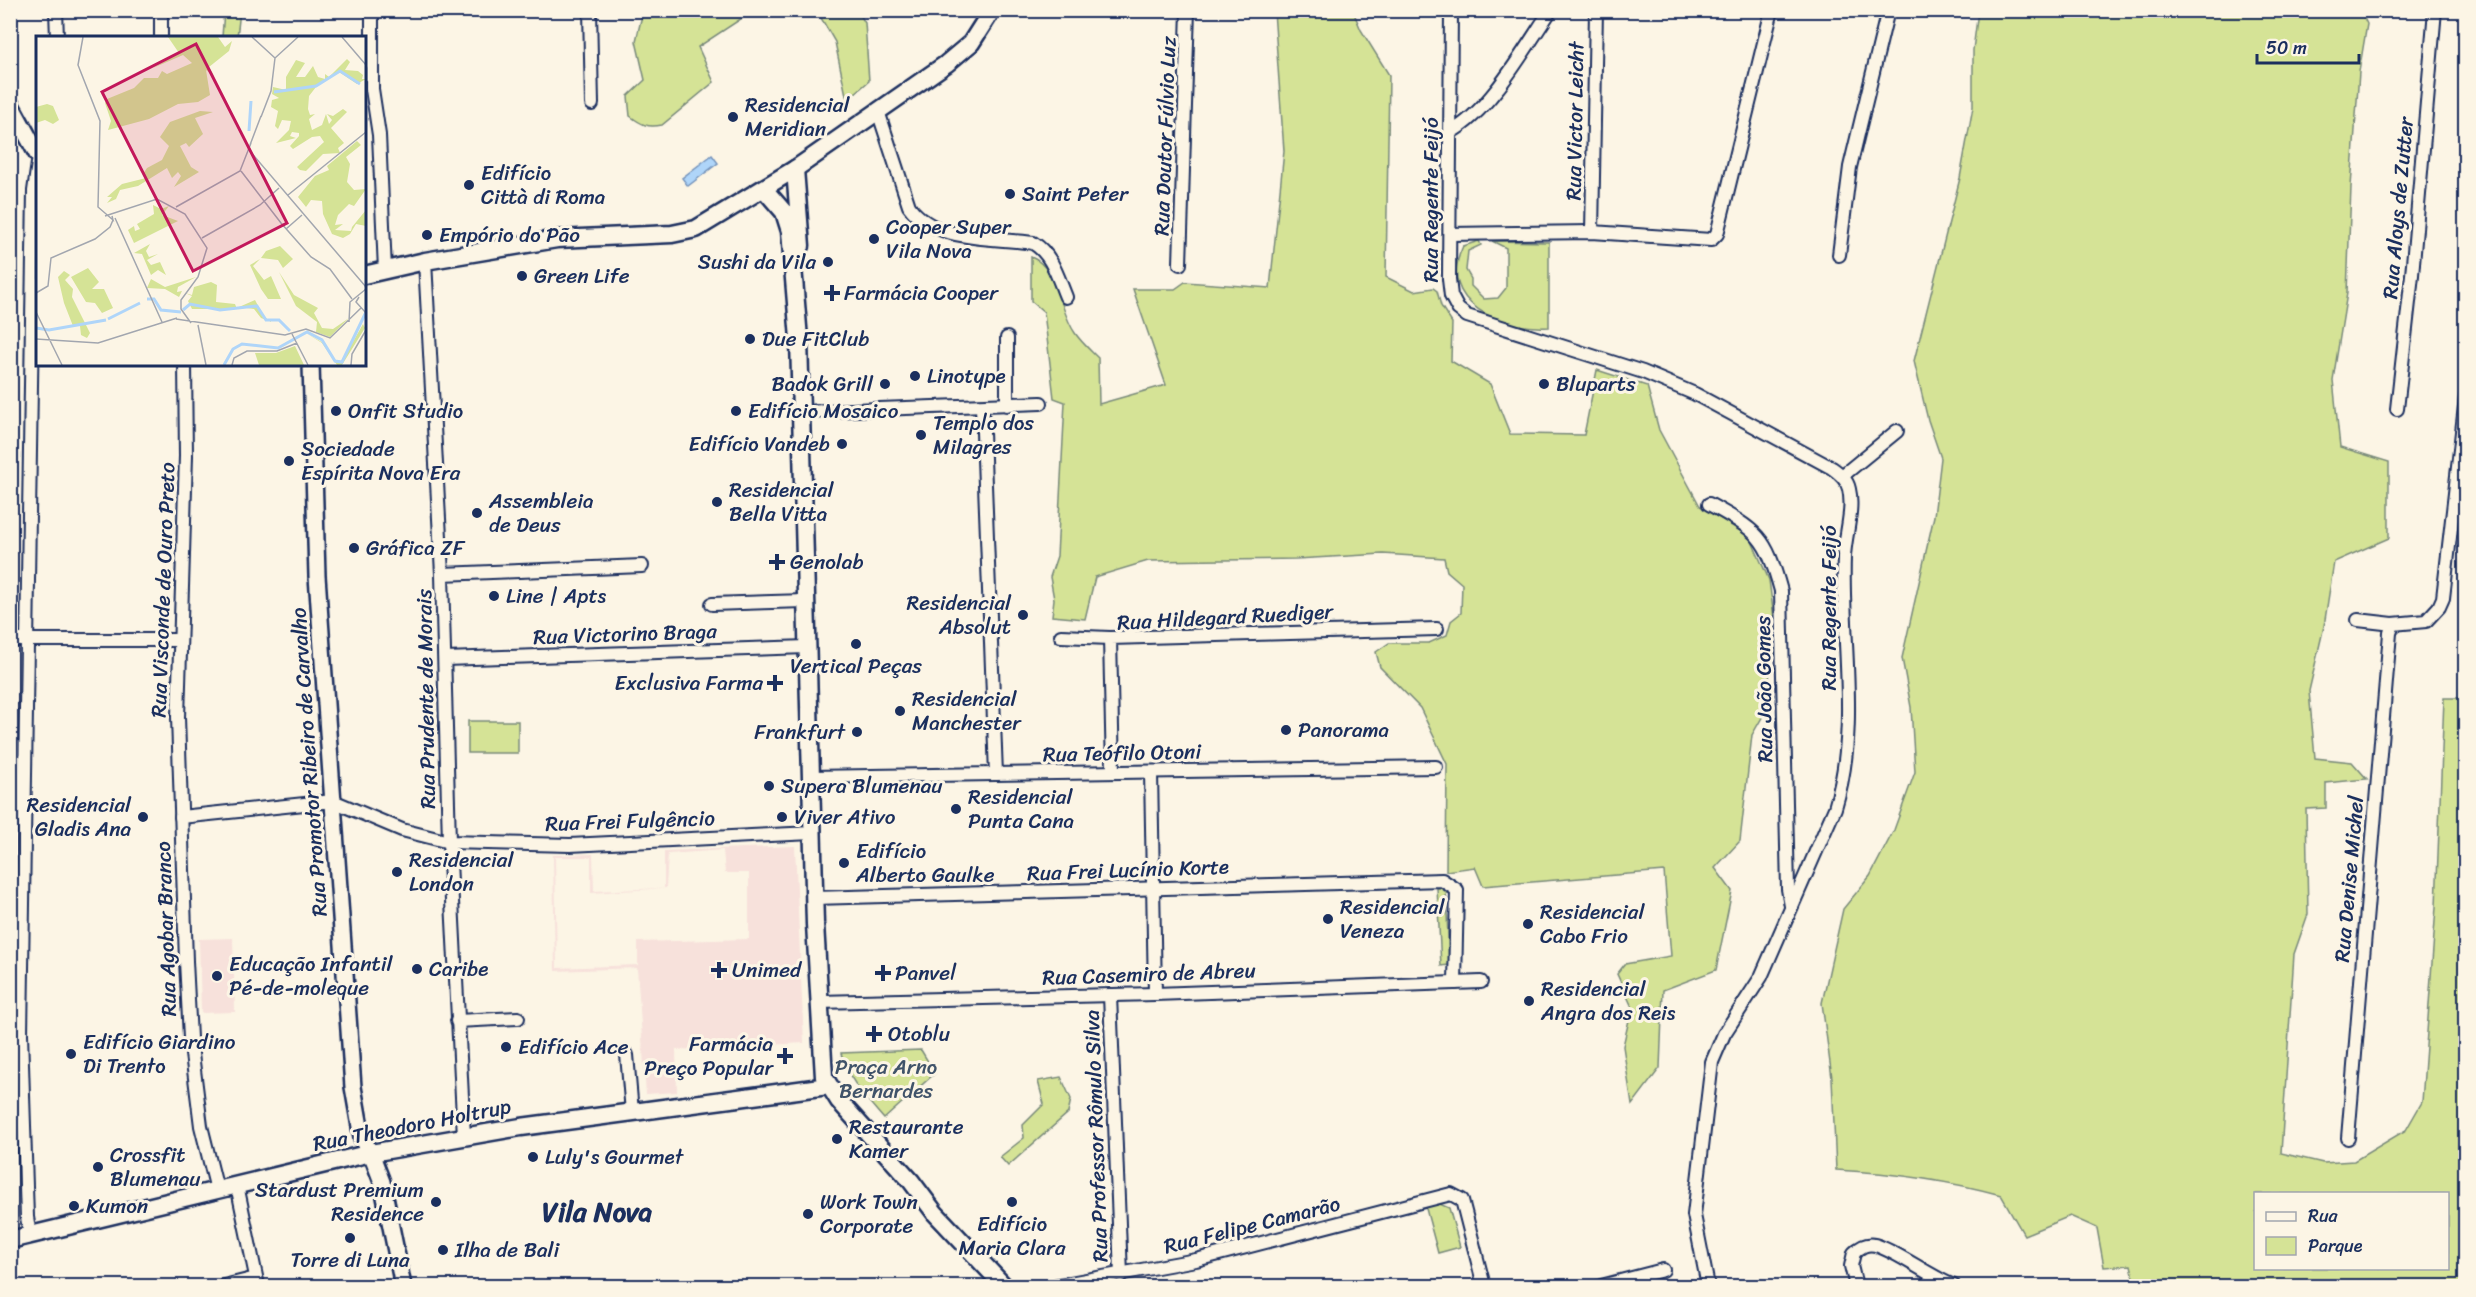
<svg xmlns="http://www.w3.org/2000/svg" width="2476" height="1297" font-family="Sriracha,sans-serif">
<rect width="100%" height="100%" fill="#fcf5e5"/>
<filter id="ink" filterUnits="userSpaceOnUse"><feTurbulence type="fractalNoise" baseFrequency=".0167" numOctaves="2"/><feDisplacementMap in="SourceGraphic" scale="12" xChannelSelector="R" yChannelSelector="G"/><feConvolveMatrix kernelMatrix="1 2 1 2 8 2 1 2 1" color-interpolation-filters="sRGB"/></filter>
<g filter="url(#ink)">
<g fill="#f7e1db" fill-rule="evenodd">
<polygon points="18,300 14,475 15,621 11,621 10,301"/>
<path d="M795,846L804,1043L676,1050L677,1092L646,1094L637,968L555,971L553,855L593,854L594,891L664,888V851ZM723,850L725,873H749V939L638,942V965L557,968L555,857H591V893L666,888L668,854Z"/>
<polygon points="233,938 235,1012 201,1013 199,939"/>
</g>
<g fill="#d5e396" stroke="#78897a" stroke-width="1.5" fill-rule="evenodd">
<polygon points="224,11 240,11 237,37 222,37"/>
<path d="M643,11H753L698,47L714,82L662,125C648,128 642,125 630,116L628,96L645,80L636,41Z"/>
<polygon points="817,11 858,11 865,23 869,81 847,100 835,42"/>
<path d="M1274,11H1281L1284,15L1316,18L1318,11H1353L1361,30L1389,75L1386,277L1414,291L1433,288L1437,291L1441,306L1452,323L1451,361L1490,384L1510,434L1584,435L1597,370L1647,386L1659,430L1700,506L1750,537L1769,580L1778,648L1770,663L1768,707L1752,735L1740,841L1715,868L1732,891L1716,970L1663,990L1660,1068L1632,1105L1623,1046L1632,1007L1617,974L1625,964L1671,956L1664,871L1483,886L1475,867L1446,871L1447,764L1420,708L1380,667L1376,652L1389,643H1429L1447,635L1451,621L1461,613L1462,584L1447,571L1444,558L1383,554L1296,559L1148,561L1095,577L1085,619L1052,616L1054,599L1050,577L1057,556L1065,402L1054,398L1044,312L1031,301V257C1059,268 1059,311 1075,333C1081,342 1090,350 1098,358L1099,404L1166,385L1133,289H1175L1185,282L1270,288L1284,151Z"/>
<path d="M1978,11L2360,10L2367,24L2359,72L2351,187L2347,293L2333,380L2340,447L2389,462V538L2334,562L2324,626L2309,691L2315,758L2352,762L2367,779L2326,783V808L2306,809L2308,914L2294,954L2281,1153L2323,1163L2354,1161L2406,1130L2422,1102L2436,907L2444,698H2465V1286H2136L2131,1265L2104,1267L2097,1228L2070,1216L2024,1235L2001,1195C1946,1180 1893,1173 1836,1170L1832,1078L1822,1003L1843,909L1870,876L1894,830L1915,772L1911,707L1902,658L1934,516L1941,458L1928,420L1914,361L1960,178L1973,107V50ZM2256,1194H2448V1268H2256Z"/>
<path d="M1479,241L1481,245L1468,251L1466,270L1471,279V286L1484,299L1498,298L1506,288V248L1492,241L1549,242V327C1503,330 1435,304 1463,246Z"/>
<rect x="468" y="721" width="50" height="32"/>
<polygon points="1446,887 1449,965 1441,966 1437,888"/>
<path d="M921,1050L935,1073L884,1119C866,1098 848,1080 841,1053Z"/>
<polygon points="1061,1077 1071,1099 1068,1113 1008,1166 1000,1157 1024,1138 1023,1125 1044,1104 1038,1081"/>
<polygon points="1435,1202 1449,1208 1460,1247 1438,1253 1425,1205"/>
</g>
<polygon fill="#afd5f9" stroke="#7493bb" stroke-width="1.5" points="712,155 718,163 688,186 682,178"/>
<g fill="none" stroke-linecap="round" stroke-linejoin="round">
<g stroke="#1b2f5e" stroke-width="16">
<g id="minor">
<polyline points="56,10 57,38"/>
<polyline points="161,10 161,38"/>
<polyline points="372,10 372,89 379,135 385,270"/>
<polyline points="590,10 592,104"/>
<path d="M1451,10L1449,279L1451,296L1458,309L1467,316L1643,372L1695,394L1832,468C1839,473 1847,479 1849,489C1854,510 1845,535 1844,557C1841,641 1860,726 1835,808L1761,977L1724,1034L1712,1062L1694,1215L1708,1286"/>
<path d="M878,111L909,206C935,243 993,237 1033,243C1052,254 1058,278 1066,297"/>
<path d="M1451,132C1491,110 1525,48 1551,10"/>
<polyline points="1592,232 1596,10"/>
<polyline points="1450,234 1592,232 1711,240 1717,234 1772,10"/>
<polyline points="1839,255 1850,167 1888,10"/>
<polyline points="425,261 442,574 449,842 464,1136"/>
<polyline points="1180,264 1188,10"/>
<polyline points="1007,338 1007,405"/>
<polyline points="185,364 186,456 178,717 186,961 190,1038 201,1126 217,1190"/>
<polyline points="982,406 996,774"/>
<polyline points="2397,409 2412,275 2435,10"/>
<polyline points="800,412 1041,403"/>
<polyline points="1842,476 1897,431"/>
<path d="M1709,504C1758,531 1766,536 1781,591L1788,889L1791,906"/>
<polyline points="442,574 642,566"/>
<polyline points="712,604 805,601"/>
<polyline points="2358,620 2393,624"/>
<polyline points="1061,636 1110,638"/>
<polyline points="10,640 180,640"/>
<polyline points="445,659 807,647"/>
<polyline points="1113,772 1110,638 1437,629"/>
<polyline points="1151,772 1155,994"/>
<polyline points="810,777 1436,767"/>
<polyline points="181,817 333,801 402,830 449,842 570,845 812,833"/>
<polyline points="814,898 1442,880 1457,890 1455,983"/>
<polyline points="1110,995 1121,1275"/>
<polyline points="818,1002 1155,994 1481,982"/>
<polyline points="457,1021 518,1018"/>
<polyline points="627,1055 632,1112"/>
<polyline points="2348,1138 2390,633 2393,624 2426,621 2439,607 2443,598 2466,397"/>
<polyline points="237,1185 258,1286"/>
<polyline points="30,1235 27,1217 21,1034 34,191 38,163"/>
<polyline points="224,1286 256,1278"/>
<polyline points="1053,1286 1196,1260 1451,1194 1462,1200 1484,1286"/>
<polyline points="1601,1286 1663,1270"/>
<path d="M1856,1286L1851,1266L1854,1253C1860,1247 1866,1243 1875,1245C1895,1250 1930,1277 1954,1286"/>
</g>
</g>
<g stroke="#1b2f5e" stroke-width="20">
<polyline id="tertiary" points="311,364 317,576 353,1087 362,1138 371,1153 382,1182 403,1286"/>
</g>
<g stroke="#1b2f5e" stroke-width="21">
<g id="secondary">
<polyline points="10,104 38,155"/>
<polyline points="795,169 801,246"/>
<polyline points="764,189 784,212 790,231 799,339 815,924 824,1077 839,1101 911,1181 935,1213 1004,1286"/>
<polyline points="364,275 425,261 557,239 672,234 696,229 795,169 946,64 971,43 992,10"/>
<polyline points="10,1240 371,1153 521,1127 828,1086"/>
</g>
</g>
<use href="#minor" stroke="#fcf5e5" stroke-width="12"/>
<use href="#tertiary" stroke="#fcf5e5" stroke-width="15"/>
<use href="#secondary" stroke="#fcf5e5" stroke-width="16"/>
</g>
</g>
<g fill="#1b2f5e" stroke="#fcf5e5" stroke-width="2">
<circle cx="733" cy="117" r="6"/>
<circle cx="469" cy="185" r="6"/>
<circle cx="1010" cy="194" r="6"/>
<circle cx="427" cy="235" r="6"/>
<circle cx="874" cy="239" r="6"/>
<circle cx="828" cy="262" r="6"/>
<circle cx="522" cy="276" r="6"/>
<path d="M829 284h6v6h6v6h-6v6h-6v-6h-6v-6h6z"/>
<circle cx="750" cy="339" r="6"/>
<circle cx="915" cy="376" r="6"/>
<circle cx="885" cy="384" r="6"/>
<circle cx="1544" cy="384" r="6"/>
<circle cx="336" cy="411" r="6"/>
<circle cx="736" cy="411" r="6"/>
<circle cx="921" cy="435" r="6"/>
<circle cx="842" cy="444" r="6"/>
<circle cx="289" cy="461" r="6"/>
<circle cx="717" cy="502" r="6"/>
<circle cx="477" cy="513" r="6"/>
<circle cx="354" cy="548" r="6"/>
<path d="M774 553h6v6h6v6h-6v6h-6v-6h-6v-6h6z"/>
<circle cx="494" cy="596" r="6"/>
<circle cx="1023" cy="615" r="6"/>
<circle cx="856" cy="644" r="6"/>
<path d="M772 674h6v6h6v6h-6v6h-6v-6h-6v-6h6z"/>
<circle cx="900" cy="711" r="6"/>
<circle cx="1286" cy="730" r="6"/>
<circle cx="857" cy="732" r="6"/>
<circle cx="769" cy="786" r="6"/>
<circle cx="956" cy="809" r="6"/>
<circle cx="143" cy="817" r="6"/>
<circle cx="782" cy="817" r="6"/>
<circle cx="844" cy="863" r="6"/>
<circle cx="397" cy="872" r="6"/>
<circle cx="1328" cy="919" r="6"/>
<circle cx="1528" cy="924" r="6"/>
<circle cx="417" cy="969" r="6"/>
<path d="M716 961h6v6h6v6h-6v6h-6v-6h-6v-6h6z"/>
<path d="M880 964h6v6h6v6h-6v6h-6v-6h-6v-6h6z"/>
<circle cx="217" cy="976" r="6"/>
<circle cx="1529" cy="1001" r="6"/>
<path d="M871 1025h6v6h6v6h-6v6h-6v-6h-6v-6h6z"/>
<circle cx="506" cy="1047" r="6"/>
<circle cx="71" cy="1054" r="6"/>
<path d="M782 1047h6v6h6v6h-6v6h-6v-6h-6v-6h6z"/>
<circle cx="837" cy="1139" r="6"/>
<circle cx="533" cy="1157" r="6"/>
<circle cx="98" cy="1167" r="6"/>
<circle cx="436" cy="1202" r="6"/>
<circle cx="1012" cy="1202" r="6"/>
<circle cx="74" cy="1206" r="6"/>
<circle cx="808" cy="1214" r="6"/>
<circle cx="350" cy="1238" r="6"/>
<circle cx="443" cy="1250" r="6"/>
</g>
<g text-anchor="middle" stroke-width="6" stroke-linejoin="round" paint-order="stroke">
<g font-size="21" fill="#1b2f5e" stroke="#fcf5e5" text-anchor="start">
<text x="745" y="112">Residencial<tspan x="745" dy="24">Meridian</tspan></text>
<text x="481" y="180">Edifício<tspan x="481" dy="24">Città di Roma</tspan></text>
<text x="1022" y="201">Saint Peter</text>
<text x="886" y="234">Cooper Super<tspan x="886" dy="24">Vila Nova</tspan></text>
<text x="439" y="242">Empório do Pão</text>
<text x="816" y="269" text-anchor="end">Sushi da Vila</text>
<text x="534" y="283">Green Life</text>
<text x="844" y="300">Farmácia Cooper</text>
<text x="762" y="346">Due FitClub</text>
<text x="927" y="383">Linotype</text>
<text x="873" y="391" text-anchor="end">Badok Grill</text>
<text x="1556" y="391">Bluparts</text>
<text x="348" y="418">Onfit Studio</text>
<text x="748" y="418">Edifício Mosaico</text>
<text x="933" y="430">Templo dos<tspan x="933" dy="24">Milagres</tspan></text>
<text x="830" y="451" text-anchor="end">Edifício Vandeb</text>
<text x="301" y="456">Sociedade<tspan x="301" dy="24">Espírita Nova Era</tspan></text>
<text x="729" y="497">Residencial<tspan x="729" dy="24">Bella Vitta</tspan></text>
<text x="489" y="508">Assembleia<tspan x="489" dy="24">de Deus</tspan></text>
<text x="366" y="555">Gráfica ZF</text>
<text x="790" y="569">Genolab</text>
<text x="506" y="603">Line | Apts</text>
<text x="1011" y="610" text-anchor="end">Residencial<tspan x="1011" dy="24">Absolut</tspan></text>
<text x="856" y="673" text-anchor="middle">Vertical Peças</text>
<text x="763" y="690" text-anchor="end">Exclusiva Farma</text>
<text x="912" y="706">Residencial<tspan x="912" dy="24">Manchester</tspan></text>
<text x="1298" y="737">Panorama</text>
<text x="845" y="739" text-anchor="end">Frankfurt</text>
<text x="781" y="793">Supera Blumenau</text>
<text x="968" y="804">Residencial<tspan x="968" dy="24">Punta Cana</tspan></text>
<text x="131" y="812" text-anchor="end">Residencial<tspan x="131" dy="24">Gladis Ana</tspan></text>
<text x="794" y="824">Viver Ativo</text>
<text x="856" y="858">Edifício<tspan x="856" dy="24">Alberto Gaulke</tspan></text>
<text x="409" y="867">Residencial<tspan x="409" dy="24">London</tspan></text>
<text x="1340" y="914">Residencial<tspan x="1340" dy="24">Veneza</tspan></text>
<text x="1540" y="919">Residencial<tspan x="1540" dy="24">Cabo Frio</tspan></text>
<text x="229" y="971">Educação Infantil<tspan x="229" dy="24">Pé-de-moleque</tspan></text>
<text x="429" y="976">Caribe</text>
<text x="732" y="977">Unimed</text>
<text x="895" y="980">Panvel</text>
<text x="1541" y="996">Residencial<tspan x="1541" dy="24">Angra dos Reis</tspan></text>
<text x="888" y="1041">Otoblu</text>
<text x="83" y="1049">Edifício Giardino<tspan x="83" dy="24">Di Trento</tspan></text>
<text x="773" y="1051" text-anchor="end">Farmácia<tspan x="773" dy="24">Preço Popular</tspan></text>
<text x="518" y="1054">Edifício Ace</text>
<text x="849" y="1134">Restaurante<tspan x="849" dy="24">Kamer</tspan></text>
<text x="110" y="1162">Crossfit<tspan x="110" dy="24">Blumenau</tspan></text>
<text x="545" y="1164">Luly's Gourmet</text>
<text x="424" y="1197" text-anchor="end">Stardust Premium<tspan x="424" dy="24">Residence</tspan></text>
<text x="820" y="1209">Work Town<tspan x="820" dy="24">Corporate</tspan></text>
<text x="86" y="1213">Kumon</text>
<text x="1012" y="1231" text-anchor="middle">Edifício<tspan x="1012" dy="24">Maria Clara</tspan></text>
<text x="455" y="1257">Ilha de Bali</text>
<text x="350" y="1267" text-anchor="middle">Torre di Luna</text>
</g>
<g font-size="21" fill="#1b2f5e" stroke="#fcf5e5">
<text transform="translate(1575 121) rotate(-89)" y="7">Rua Victor Leicht</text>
<text transform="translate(1165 136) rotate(-88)" y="7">Rua Doutor Fúlvio Luz</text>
<text transform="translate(1431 200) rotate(-90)" y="7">Rua Regente Feijó</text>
<text transform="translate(2398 208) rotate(-85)" y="7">Rua Aloys de Zutter</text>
<text transform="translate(163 590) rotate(-88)" y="7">Rua Visconde de Ouro Preto</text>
<text transform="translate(1829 608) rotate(-90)" y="7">Rua Regente Feijó</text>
<text transform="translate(1225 617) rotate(-3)" y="7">Rua Hildegard Ruediger</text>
<text transform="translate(625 634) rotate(-2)" y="7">Rua Victorino Braga</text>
<text transform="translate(1764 689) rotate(-91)" y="7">Rua João Gomes</text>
<text transform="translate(426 699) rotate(-91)" y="7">Rua Prudente de Morais</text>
<text transform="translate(1122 753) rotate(-1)" y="7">Rua Teófilo Otoni</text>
<text transform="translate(309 762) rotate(-94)" y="7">Rua Promotor Ribeiro de Carvalho</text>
<text transform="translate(630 821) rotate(-2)" y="7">Rua Frei Fulgêncio</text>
<text transform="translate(1128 870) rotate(-2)" y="7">Rua Frei Lucínio Korte</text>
<text transform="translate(2349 879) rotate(-85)" y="7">Rua Denise Michel</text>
<text transform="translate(166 929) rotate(-92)" y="7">Rua Agobar Branco</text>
<text transform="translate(1149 974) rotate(-2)" y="7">Rua Casemiro de Abreu</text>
<text transform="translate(412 1125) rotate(-11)" y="7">Rua Theodoro Holtrup</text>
<text transform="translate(1096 1136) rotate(-92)" y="7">Rua Professor Rômulo Silva</text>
<text transform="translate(1252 1225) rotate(-14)" y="7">Rua Felipe Camarão</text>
</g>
<g font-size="21" fill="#405369" stroke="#fcf5e5">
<text x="886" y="1074">Praça Arno<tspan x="886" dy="24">Bernardes</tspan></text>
</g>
<g font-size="27" font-weight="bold" fill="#1b2f5e" stroke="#fcf5e5">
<text x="597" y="1221">Vila Nova</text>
</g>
</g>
<g transform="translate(36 36)">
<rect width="330" height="330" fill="#fcf5e5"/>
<path d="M132,1H182L189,11L196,5L193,15L173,31L178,40L170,34L174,59L162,66L142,68L113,83L72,94L75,85L69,67L71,63L98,52L108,42H122L126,35L131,38L156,27L147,19L117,32L143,17ZM311,23L314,26L309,34L322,35L327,39L326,43H330L321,48L303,36L280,51L273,60L272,73L274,79L279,78L273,83L276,94L286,89L290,78L293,88L296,84L291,78L297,80L307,73L311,76L295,92L308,107L302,112L304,117L287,118L270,135L264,134L261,131L288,106L284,100L276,101L257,113L254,110L263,100V97L256,96L254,100L260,102L240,107L253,94L255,85L246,84L242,93L239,90L242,75L235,71L236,64L243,62L236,58L237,51L250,54V41L260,24L269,27L260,41H269L277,30L282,41L289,43V38L293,41ZM11,68L17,70L23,84L17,88L9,84L0,87V71ZM164,75L177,76L159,82L167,98L153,111L150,107L144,110L155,131L163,136L138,151L145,140L142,136L136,142L131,132L102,150L84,154L80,163L71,167L76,161H71L86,148L110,142L107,138L111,132L126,124L133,110L124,101L134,86ZM321,105L325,109L310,121L314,128L311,146L318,154L330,153L318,170L313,168L302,179L299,189L307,188L299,194L315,195L316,191L330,174V190L320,188L314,198L307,202L296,198L287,178L286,165L275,164L270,171L262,161L279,140L293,134L291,130ZM117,169L125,173L133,170L126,179L142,185L98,207L92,194L98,190L99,195L104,193L101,188L118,178ZM114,208L110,215L113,221L122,218L111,224L115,229L124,226L130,239L122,234L115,239L106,218L98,217ZM244,210L257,223L247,232L242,224L225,222L230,215ZM224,223L217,230L228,244L235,240L245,263H232L225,253L214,229ZM52,232L63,246L56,253H68L77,272L66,277L59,267L50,266L35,241ZM28,235L34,239L29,244L37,253L36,261L54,297L51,302L45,299L44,290H37L28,267L22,241ZM243,236L258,259L282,272L278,277L286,292L297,293L313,282L294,301L280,296L281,286L260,270ZM160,241L142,251L141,256L146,255L143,261L129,253L111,252L115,243L129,251ZM175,246L181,249L180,266L199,268L201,273H156L152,265L156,260L149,257L156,259L158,251ZM219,264L228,281L236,286L225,282L218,273L203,271ZM327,288L329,292L306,329H301L286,307L270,297L289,308L299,325L305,327ZM259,310L268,329H223L219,317H240Z" fill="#d5e396"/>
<path fill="none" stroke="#afd5f9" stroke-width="3" d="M238,56L280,50L304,35L324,48M213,95L215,65M111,263H118L125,274L145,276M147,274L154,268L184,274L221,270L230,284H243L254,295M72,283L104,267M0,292L13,294L70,284M188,329L197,313L206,308L242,312L271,296L286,304L299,325L306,326L330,276"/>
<path fill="none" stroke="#a2a6af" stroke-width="1.5" d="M47,1L42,29L64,85L62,171L77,184L76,180M216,1L239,22M306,1L330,29M225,81L235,55L239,22L262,1M214,109L225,80M213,114L330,251M205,135L245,187L275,221L294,233L316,263M252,159L330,96M140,171L204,135L215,107M69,180L121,163L149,178L171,212L162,241L145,264V273L155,287M79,182L126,286M250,193L266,179M166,202L224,169L243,152M0,257L12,250L15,222L59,203L74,191L77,184M323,261L320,266L330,277M0,276L26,329M140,283L249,299L270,293L294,302L325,272M313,286L314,266L330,253M162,289L170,329M256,298L272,329M0,303L62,307L141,282M196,329L198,322L211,315H241L261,307M315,329L316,318L330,294"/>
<path fill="#c2185b" fill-opacity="0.15" stroke="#c2185b" stroke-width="3" d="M160,8L251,187L157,235L66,56Z"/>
<rect width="330" height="330" fill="none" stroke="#1b2f5e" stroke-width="3"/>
</g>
<rect width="2476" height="1297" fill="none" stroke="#fcf5e5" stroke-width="36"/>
<rect x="18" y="18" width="2440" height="1261" fill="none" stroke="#1b2f5e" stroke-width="2" filter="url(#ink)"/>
<rect x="2254" y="1192" width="195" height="78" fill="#fcf5e5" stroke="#a2a6af" stroke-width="1.5"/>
<rect x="2266" y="1212" width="30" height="9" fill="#fcf5e5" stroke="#a2a6af" stroke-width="1.5"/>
<text x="2308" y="1222" font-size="18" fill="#1b2f5e">Rua</text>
<rect x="2266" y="1237" width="30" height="18" fill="#d5e396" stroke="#a2a6af" stroke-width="1.5"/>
<text x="2308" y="1252" font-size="18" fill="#1b2f5e">Parque</text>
<path d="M2257 54v9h102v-9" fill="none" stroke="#1b2f5e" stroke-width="3"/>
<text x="2266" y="54" font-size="18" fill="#1b2f5e" stroke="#fcf5e5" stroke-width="4.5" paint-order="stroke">50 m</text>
</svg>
